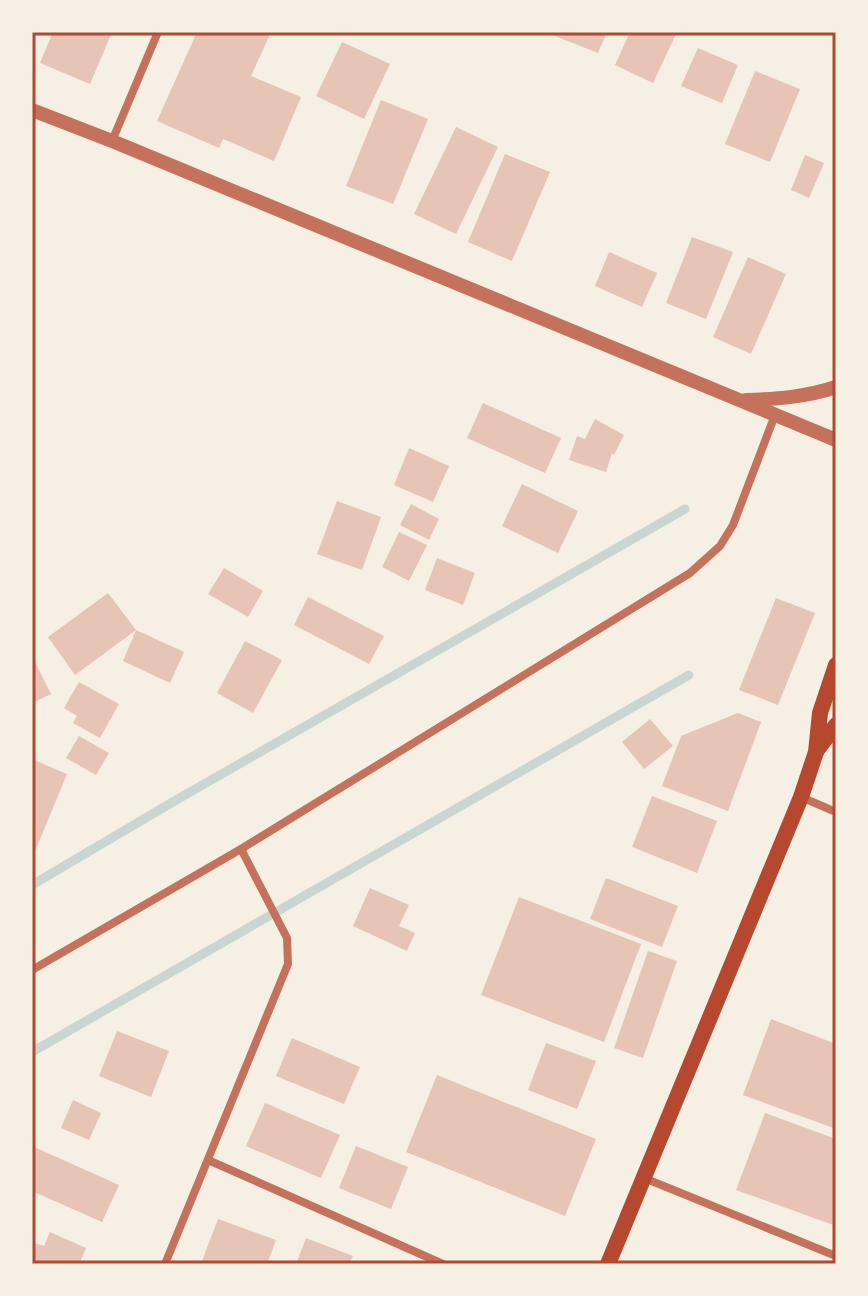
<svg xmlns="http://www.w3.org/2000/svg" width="868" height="1296" font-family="'IBM Plex Sans',sans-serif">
<rect width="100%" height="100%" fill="#f6efe4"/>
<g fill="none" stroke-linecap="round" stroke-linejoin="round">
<g stroke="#c9d6d2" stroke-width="9">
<polyline points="32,885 171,803 685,509"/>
<polyline points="32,1052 689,675"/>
</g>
</g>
<g fill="#e6c5b7">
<polygon points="53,32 112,32 90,84 40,63"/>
<polygon points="197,32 271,32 251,76 301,97 274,161 223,139 219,148 157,121"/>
<polygon points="557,32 607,32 598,53 555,36"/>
<polygon points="630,32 677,32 653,83 615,65"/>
<polygon points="342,42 390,64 364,119 316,96"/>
<polygon points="698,48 738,65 722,103 681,86"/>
<polygon points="755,71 800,89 770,162 725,144"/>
<polygon points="381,100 428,119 393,204 346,186"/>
<polygon points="456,127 498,147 456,234 414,214"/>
<polygon points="505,154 550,172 512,261 468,242"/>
<polygon points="805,155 824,163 809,198 791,190"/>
<polygon points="692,237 733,252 706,319 666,303"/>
<polygon points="609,252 657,273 642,307 595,286"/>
<polygon points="748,257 786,274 751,354 713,337"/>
<polygon points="483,403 561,438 545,473 467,438"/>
<polygon points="595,419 624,435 614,455 612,453 606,472 569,460 577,436 585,439"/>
<polygon points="409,448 449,466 433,502 394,485"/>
<polygon points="522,484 578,511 558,553 502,526"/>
<polygon points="337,501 381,517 362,570 317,554"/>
<polygon points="411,504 439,519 429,540 400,525"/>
<polygon points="399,532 427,545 409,581 382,567"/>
<polygon points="437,558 475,573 463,605 425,590"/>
<polygon points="224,568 263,591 248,617 208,594"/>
<polygon points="108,593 136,630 184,652 170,683 123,661 136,630 75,675 48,637"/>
<polygon points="308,597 384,636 369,664 294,625"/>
<polygon points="776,598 815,613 778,705 739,690"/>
<polygon points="245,641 282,660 253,713 217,693"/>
<polygon points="32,656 51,694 32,703"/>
<polygon points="79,682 119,704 100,738 73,723 77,716 64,708"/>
<polygon points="738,713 761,722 728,811 662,786 681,736"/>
<polygon points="650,719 673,746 644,769 622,742"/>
<polygon points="79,736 109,753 96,775 66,758"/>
<polygon points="32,759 67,774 36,849 32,847"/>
<polygon points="652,796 717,821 697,873 632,847"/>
<polygon points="606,878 678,906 662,947 590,919"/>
<polygon points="370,888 409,905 399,926 415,933 407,951 353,926"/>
<polygon points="519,897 641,944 604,1042 481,995"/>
<polygon points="648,951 677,961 643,1058 614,1048"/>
<polygon points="771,1019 836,1044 836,1129 743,1095"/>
<polygon points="117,1031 169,1051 151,1097 99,1076"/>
<polygon points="292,1038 360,1067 344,1104 276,1076"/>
<polygon points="546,1043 596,1061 577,1109 528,1090"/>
<polygon points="437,1075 596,1139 565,1216 406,1152"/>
<polygon points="73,1100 101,1113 89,1140 61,1128"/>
<polygon points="265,1103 340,1135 321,1178 246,1146"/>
<polygon points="765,1113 836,1139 836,1226 736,1190"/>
<polygon points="32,1146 119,1185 102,1222 32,1191"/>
<polygon points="356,1146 408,1167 391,1209 339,1188"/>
<polygon points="218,1219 276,1240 267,1264 209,1264 202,1261"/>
<polygon points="50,1232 86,1248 80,1262 85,1264 32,1264 32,1242 44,1246"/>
<polygon points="306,1238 353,1256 349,1264 296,1264"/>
</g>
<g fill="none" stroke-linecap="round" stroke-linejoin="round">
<g stroke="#c5725c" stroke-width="8">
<polyline points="112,141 158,32"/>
<polyline points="801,797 836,812"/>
<polyline points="32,970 241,849 690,573 720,546 733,525 775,415"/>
<polyline points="208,1160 443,1264"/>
<polyline points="644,1178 836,1256"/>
<polyline points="165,1264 288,964 287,938 241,849"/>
</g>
<g stroke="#c5725c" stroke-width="14">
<polyline points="32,110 112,141 836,440"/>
<path d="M746,400C777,399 806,397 836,387"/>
</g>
<g stroke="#b5482f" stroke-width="16">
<polyline points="817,750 836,725"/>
<polyline points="608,1264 801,797 816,752 820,713 836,665"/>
</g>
</g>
<rect width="868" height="1296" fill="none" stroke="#f6efe4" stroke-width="68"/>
<rect x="34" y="34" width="800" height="1228" fill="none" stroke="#b5482f" stroke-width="3"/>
</svg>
